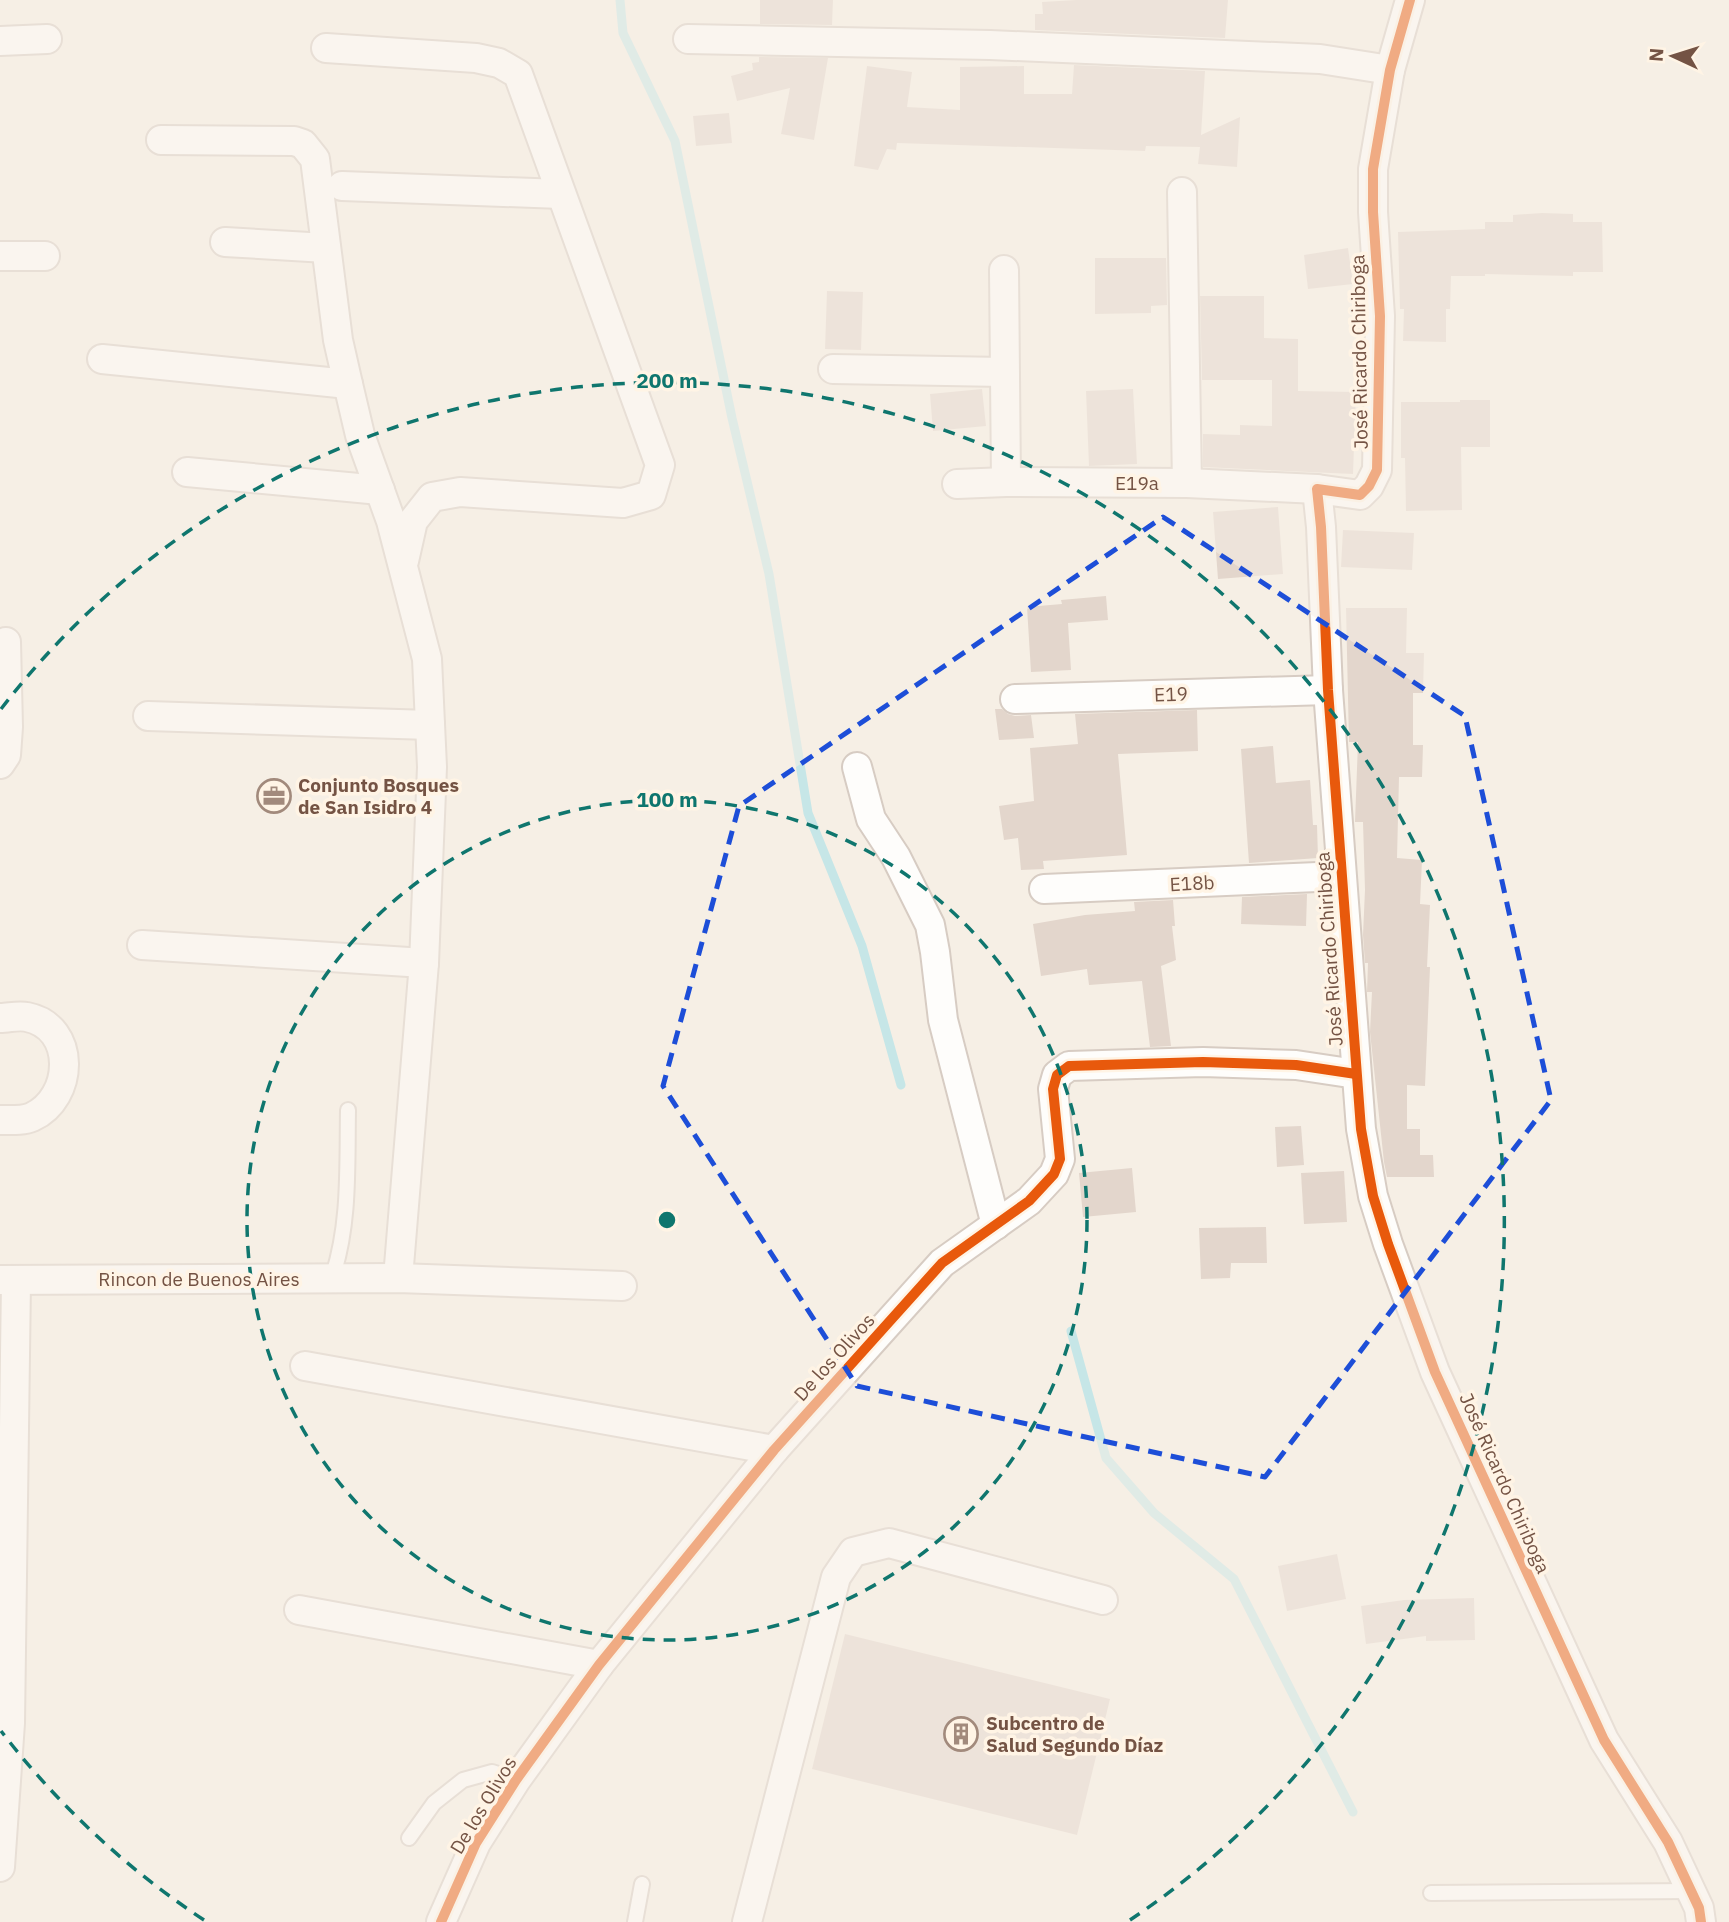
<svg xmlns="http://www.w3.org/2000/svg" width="1729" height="1922" font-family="'IBM Plex Sans',sans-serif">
<rect width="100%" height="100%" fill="#f6efe5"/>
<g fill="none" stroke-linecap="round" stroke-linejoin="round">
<g stroke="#c6e6e7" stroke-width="9">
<polyline points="620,0 623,33 675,141 732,418 769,574 808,813 862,946 901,1085"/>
<polyline points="1071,1331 1106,1458 1154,1513 1234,1579 1353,1812"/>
</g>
</g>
<g fill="#e3d6cc">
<polygon points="760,0 833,0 832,25 760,24"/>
<polygon points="1076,0 1228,0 1225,38 1035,30 1035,14 1043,14 1042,2"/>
<polygon points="759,57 828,58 814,140 781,134 790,88 737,101 731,76 753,70 752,63 759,62"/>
<polygon points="1074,65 1205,71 1201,135 1240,117 1237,167 1198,164 1200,147 1146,146 1145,151 897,143 896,150 887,149 878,170 854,166 867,66 912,72 907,107 960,110 960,67 1024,66 1024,94 1072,94"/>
<polygon points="729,113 732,143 696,146 693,116"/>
<polygon points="1542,213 1573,214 1573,222 1602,222 1603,272 1573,272 1573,276 1485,274 1485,276 1451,276 1450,309 1446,309 1446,342 1403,341 1404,309 1400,309 1398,232 1485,229 1485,222 1513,222 1513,215"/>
<polygon points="1348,248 1353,284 1308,289 1304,255"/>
<polygon points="1095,258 1166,258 1167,305 1151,306 1151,313 1095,314"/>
<polygon points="827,291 863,292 861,350 825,349"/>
<polygon points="1200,296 1264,296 1264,338 1298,339 1298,391 1356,392 1353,474 1203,467 1203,434 1240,435 1240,425 1272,426 1272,380 1202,380"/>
<polygon points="982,389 986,426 933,431 930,394"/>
<polygon points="1133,389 1137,464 1089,466 1086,391"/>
<polygon points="1460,400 1490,400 1490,447 1461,447 1462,510 1406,511 1405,458 1401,458 1401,402 1460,402"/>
<polygon points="1278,507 1283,574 1218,579 1213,512"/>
<polygon points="1343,530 1414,533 1412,570 1341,567"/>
<polygon points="1106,596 1108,620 1068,623 1071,670 1031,672 1027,607 1062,604 1061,600"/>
<polygon points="1346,608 1407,608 1406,653 1424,653 1423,693 1413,693 1413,745 1423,745 1422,777 1399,777 1397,858 1422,860 1420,904 1430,905 1427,967 1430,967 1425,1086 1407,1085 1407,1129 1420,1129 1420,1155 1433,1155 1434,1177 1387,1177 1384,1162 1370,1032 1372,992 1367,992 1368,963 1365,963 1363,935 1365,890 1363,822 1355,822 1358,742 1349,742"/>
<polygon points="995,709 1002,709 1008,714 1015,716 1031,715 1034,738 999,740"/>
<polygon points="1197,710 1198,751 1118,754 1127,855 1043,861 1044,869 1021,870 1018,838 1004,840 999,806 1034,801 1030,748 1078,744 1075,714"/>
<polygon points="1273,746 1276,783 1310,780 1313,825 1317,825 1318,858 1249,863 1241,749"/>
<polygon points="1307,894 1306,926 1241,924 1242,897"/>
<polygon points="1173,900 1175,926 1172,926 1176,960 1161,966 1171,1046 1150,1047 1142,981 1089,985 1087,969 1041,976 1033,924 1085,915 1135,911 1134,902"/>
<polygon points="1301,1126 1304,1165 1277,1167 1275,1127"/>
<polygon points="1132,1168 1136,1212 1083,1217 1079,1173"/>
<polygon points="1344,1171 1347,1222 1304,1224 1301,1173"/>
<polygon points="1266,1227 1267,1263 1231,1263 1230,1278 1201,1279 1199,1228"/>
<polygon points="1337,1554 1346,1599 1287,1611 1278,1566"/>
<polygon points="1474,1598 1475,1640 1426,1641 1426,1636 1366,1644 1361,1606 1404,1600"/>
<polygon points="845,1634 1110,1699 1077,1835 812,1769"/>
</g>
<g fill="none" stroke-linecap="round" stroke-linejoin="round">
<g stroke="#d7ccc3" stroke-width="18">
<g id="service">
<path d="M332,1278C350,1225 347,1167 348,1110"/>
<polyline points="409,1838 434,1803 463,1780 492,1772 516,1780"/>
<polyline points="1431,1893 1692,1891"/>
<polyline points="635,1922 642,1884"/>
</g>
</g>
<g stroke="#d7ccc3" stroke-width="32">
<g id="minor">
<polyline points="1410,0 1390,70 1373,169 1373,212 1380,316 1377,470 1369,486 1360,495 1317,489 1321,527 1328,690 1361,1129 1373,1196 1388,1244 1435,1372 1604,1740 1668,1842 1699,1908 1701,1922"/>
<polyline points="688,39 990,45 1320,59 1390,70"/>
<polyline points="0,41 47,39"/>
<polyline points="326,48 476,58 499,63 518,74 660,465 651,495 623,503 460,492 432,497 413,521 404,561"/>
<polyline points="161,140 294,141 303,144 315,159 338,340 348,384 360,435 391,521 427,659 432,767 424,963 398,1278"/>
<polyline points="342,186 561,194"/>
<polyline points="1182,192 1187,483"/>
<polyline points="225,242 326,248"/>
<polyline points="0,256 45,256"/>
<polyline points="1004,270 1006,482"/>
<polyline points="102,359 348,384"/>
<polyline points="833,369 1003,372"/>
<polyline points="187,472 380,490"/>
<polyline points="957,484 1006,482 1187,483 1317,489"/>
<polyline points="1015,699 1328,690"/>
<polyline points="148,716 430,725"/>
<polyline points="0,764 6,755 8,727 6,642"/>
<polyline points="857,767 871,819 896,857 930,925 935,952 943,1020 996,1225"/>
<polyline points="1044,889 1341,876"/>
<polyline points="142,945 424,963"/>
<path d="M0,1018C9,1018 18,1015 27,1017C77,1027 74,1098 32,1117C23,1121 10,1120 0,1120"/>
<polyline points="0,1280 398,1278 622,1286"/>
<polyline points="305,1366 774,1450"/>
<polyline points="299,1610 599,1665"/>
<polyline points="0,1867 10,1723 16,1281"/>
<polyline points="441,1922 476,1843 516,1780 599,1665 774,1450 942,1263 1029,1201 1054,1174 1060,1159 1053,1089 1057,1075 1069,1066 1203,1062 1296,1065 1356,1074"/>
<polyline points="747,1922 836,1577 853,1552 889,1543 1103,1600"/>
</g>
</g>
<use href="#service" stroke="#fefdfb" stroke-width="14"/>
<use href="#minor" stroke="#fefdfb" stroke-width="28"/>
<g stroke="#fff4e5" stroke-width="15">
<g id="cycleway">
<polyline points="1410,0 1390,70 1373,169 1373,212 1380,316 1377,470 1369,486 1360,495 1317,489 1321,527 1328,690 1361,1129 1373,1196 1388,1244 1435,1372 1604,1740 1668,1842 1699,1908 1701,1922"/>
<polyline points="441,1922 476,1843 516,1780 599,1665 774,1450 942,1263 1029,1201 1054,1174 1060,1159 1053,1089 1057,1075 1069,1066 1203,1062 1296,1065 1356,1074"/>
</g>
</g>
<use href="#cycleway" stroke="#e8590c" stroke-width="10"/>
</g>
<path d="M0 0H1729V1922H0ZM1163,517L1465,716L1551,1100L1265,1477L857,1386L663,1086L739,806Z" fill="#f6efe5" fill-opacity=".55" fill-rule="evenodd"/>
<path fill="none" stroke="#1d4ed8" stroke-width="5" stroke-dasharray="14 9" stroke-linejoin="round" d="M1163,517L1465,716L1551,1100L1265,1477L857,1386L663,1086L739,806Z"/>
<g fill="none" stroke="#0f766e" stroke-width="3.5" stroke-dasharray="12 9">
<circle cx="667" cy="1220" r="420"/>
<path d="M204 1920A839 839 0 0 1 1 1731M1 709A839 839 0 1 1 1130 1920"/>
</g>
<defs>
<g id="office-ring" transform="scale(1.75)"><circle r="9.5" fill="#fff4e5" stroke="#a28a7c" stroke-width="1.5"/><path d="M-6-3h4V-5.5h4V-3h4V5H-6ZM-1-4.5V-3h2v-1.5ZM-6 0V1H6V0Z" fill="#a28a7c"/></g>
<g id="building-ring" transform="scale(1.75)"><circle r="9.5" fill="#fff4e5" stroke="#a28a7c" stroke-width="1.5"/><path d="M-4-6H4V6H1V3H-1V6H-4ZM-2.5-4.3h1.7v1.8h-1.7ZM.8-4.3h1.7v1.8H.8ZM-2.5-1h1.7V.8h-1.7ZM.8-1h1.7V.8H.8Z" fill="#a28a7c"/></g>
</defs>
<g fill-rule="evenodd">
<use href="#office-ring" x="274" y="796"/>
<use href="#building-ring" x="961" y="1734"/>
</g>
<g text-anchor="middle" stroke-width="7" stroke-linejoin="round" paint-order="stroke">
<g font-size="19" fill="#745344" stroke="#fff4e5">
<text transform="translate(1359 352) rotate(-91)" y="7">José Ricardo Chiriboga</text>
<text x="1137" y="490">E19a</text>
<text transform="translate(1171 694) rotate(-2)" y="7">E19</text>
<text transform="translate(1192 883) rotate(-3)" y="7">E18b</text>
<text transform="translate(1329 949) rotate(-94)" y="7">José Ricardo Chiriboga</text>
<text x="199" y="1286">Rincon de Buenos Aires</text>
<text transform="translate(834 1357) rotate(-48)" y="7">De los Olivos</text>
<text transform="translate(1505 1483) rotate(66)" y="7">José Ricardo Chiriboga</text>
<text transform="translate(483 1805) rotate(-59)" y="7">De los Olivos</text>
</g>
<g font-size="19" font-weight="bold" fill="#745344" stroke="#fff4e5" text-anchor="start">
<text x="298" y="792">Conjunto Bosques<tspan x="298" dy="22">de San Isidro 4</tspan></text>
<text x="986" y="1730">Subcentro de<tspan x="986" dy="22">Salud Segundo Díaz</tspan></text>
</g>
</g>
<circle cx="667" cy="1220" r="10" fill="#0f766e" stroke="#fff4e5" stroke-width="3.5"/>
<g font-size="21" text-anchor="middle" font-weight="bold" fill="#0f766e" stroke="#fff4e5" stroke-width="7" stroke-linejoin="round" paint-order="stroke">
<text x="667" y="388">200 m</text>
<text x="667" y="807">100 m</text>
</g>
<g transform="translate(1673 56) rotate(274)" stroke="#fff4e5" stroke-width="5" paint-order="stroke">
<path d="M0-5L12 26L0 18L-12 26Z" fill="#745344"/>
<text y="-10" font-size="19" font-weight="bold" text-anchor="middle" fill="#745344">N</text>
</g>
</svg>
